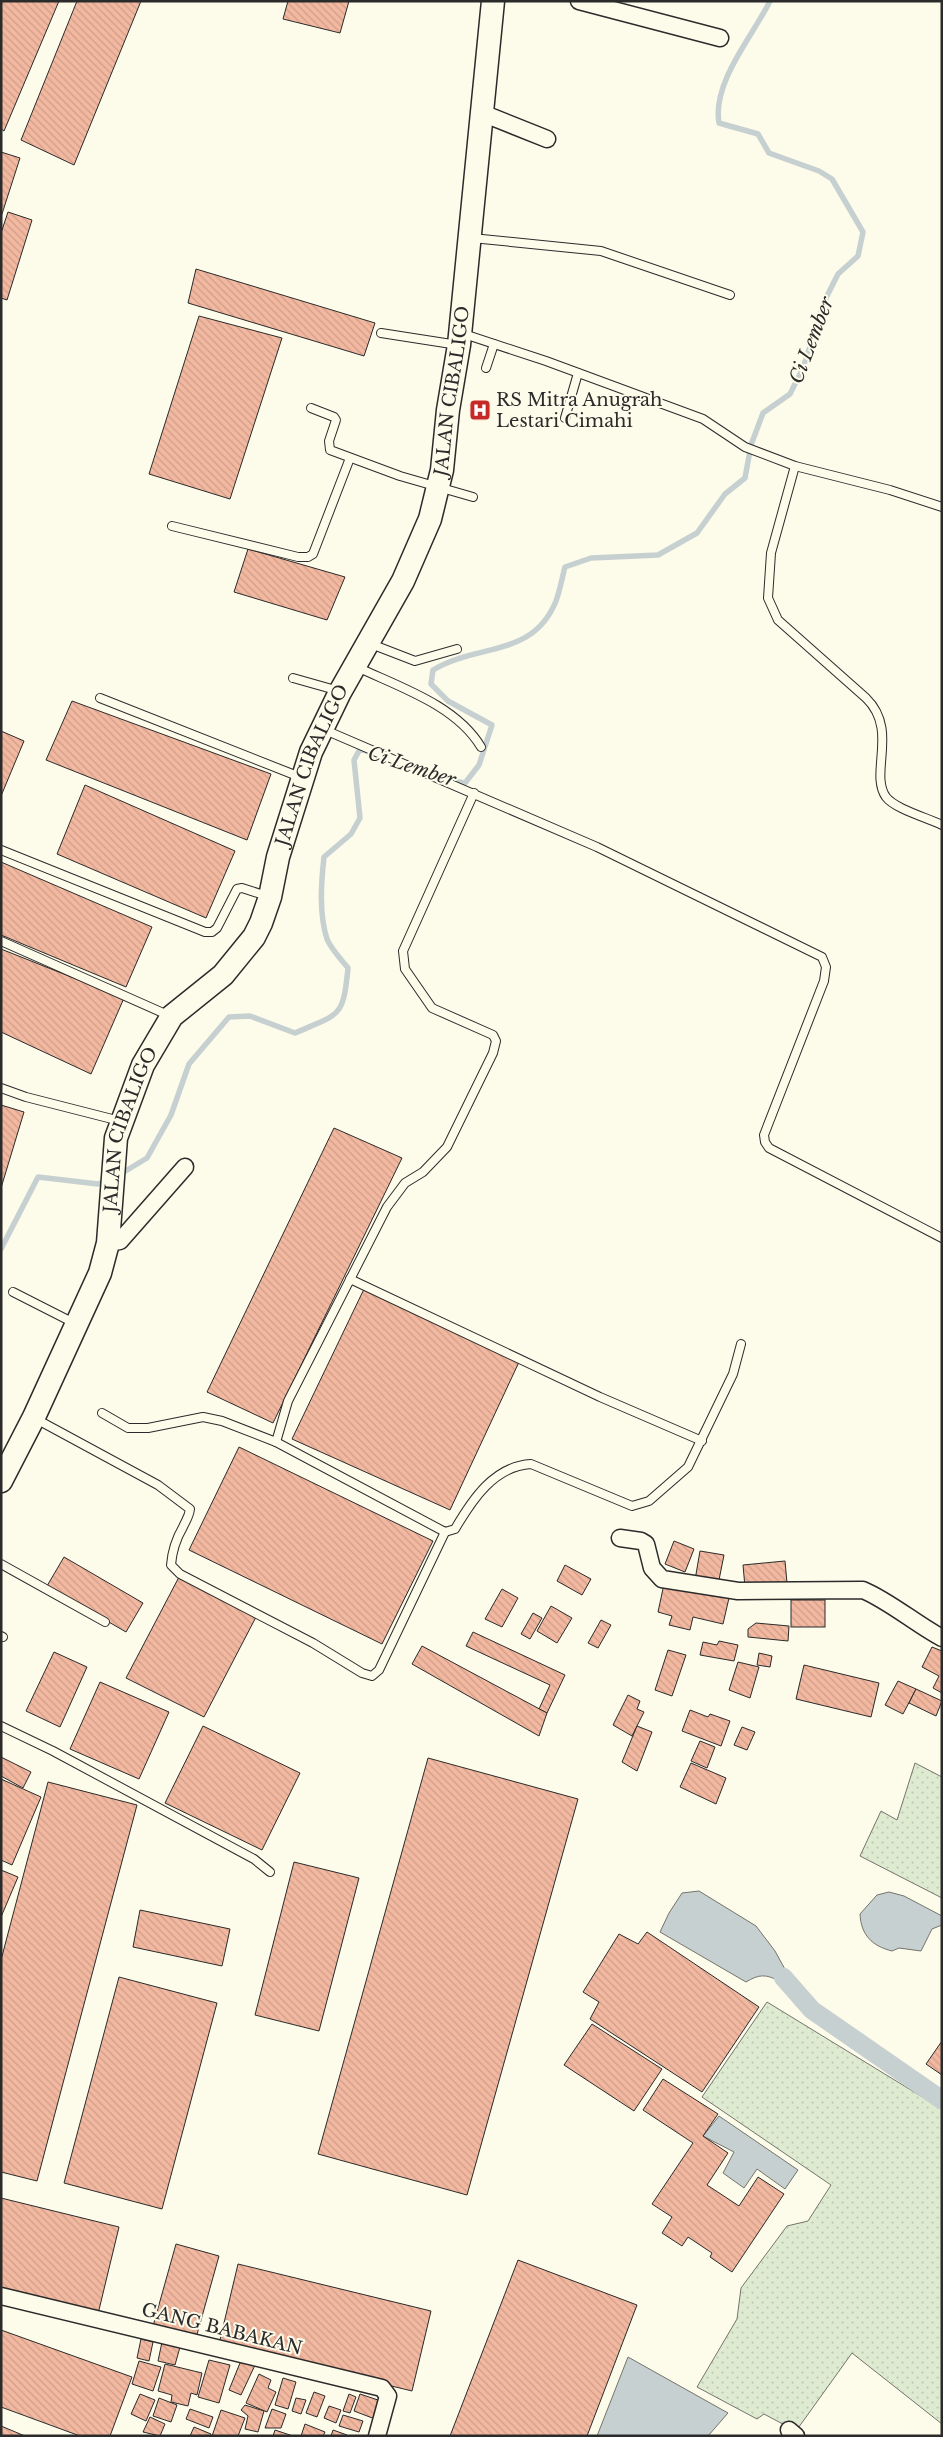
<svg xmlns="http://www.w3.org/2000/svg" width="943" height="2437" font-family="'Libre Baskerville',serif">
<defs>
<pattern id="grass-dots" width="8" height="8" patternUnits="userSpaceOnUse" patternTransform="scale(1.25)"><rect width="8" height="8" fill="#deebd1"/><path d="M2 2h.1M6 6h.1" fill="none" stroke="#bfcab4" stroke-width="1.8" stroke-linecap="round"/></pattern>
<pattern id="building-back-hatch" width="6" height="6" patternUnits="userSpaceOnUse" patternTransform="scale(1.25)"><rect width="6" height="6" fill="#f2b8a0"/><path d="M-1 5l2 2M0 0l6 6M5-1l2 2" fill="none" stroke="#d09e8a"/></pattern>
</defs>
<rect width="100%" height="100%" fill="#fdfbea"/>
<g fill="url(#grass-dots)" stroke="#74746e">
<polygon points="915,1763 942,1777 942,1898 860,1856 881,1811 897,1820"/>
<polygon points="767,2002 942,2109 942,2424 852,2353 796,2431 764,2414 757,2419 697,2387 737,2319 741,2288 787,2226 808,2221 831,2185 702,2097"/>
</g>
<g fill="#c7d0d0" stroke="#74746e">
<path d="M699,1891L756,1926L775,1951L787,1973L779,1981C766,1974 759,1974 746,1982L660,1932L669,1913L682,1893Z"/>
<path d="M889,1892L904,1896L942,1916V1925L932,1929L921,1951L899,1948L892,1951C872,1946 861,1935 860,1914L877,1895Z"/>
<polygon points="719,2116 798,2170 785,2189 757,2169 744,2188 723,2173 734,2152 703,2136"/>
<polygon points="628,2357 728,2413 708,2436 597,2436"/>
</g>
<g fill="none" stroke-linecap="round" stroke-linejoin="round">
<g stroke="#c7d0d0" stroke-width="5.5">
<path d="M448,780L465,783L479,765L492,725L448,701L431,684L433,670C478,643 533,658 556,601C560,590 562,578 565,567L591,558L658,555L697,533L725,494L745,478L751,445L763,413L790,394L803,368L825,300L838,274L858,256L863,232L832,179L819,171L769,153L758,134L719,123C712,82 753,36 770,1"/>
<path d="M119,1175L147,1158L171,1115L189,1064L229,1017L250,1016L295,1033C340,1013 343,1019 348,968C341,959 331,949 327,939C319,914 321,884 324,857L351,834L360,818L354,760L360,749L366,751"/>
<polyline points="1,1249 38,1177 98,1184 108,1180"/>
</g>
<polyline stroke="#c7d0d0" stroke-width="19" points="783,1977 812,2010 942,2100"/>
</g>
<g fill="url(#building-back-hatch)" stroke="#2b2b2b">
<polygon points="1,1 59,1 4,131 1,129"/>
<polygon points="77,1 141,1 74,165 21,140"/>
<polygon points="288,1 349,1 340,33 283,19"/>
<polygon points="1,152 20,158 1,217"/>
<polygon points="8,212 32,220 7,300 1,298 1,233"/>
<polygon points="196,269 375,323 364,356 188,303"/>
<polygon points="199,316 282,338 230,499 149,474"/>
<polygon points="248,549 345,577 327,620 234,592"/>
<polygon points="72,701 271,774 247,840 46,760"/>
<polygon points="1,731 24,741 1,796"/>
<polygon points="85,785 235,851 206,918 57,854"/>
<polygon points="1,862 152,927 126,987 1,935"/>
<polygon points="1,949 124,998 91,1074 1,1032"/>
<polygon points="1,1105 24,1112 1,1188"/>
<polygon points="334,1128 402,1158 273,1423 207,1392"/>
<polygon points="364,1289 519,1362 450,1510 292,1439"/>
<polygon points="239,1447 433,1541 382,1644 189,1550"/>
<polygon points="674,1541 694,1549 685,1572 665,1564"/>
<polygon points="700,1551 724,1555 718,1585 695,1580"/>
<polygon points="64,1557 143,1603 126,1632 47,1586"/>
<polygon points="785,1561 787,1583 745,1587 743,1565"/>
<polygon points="565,1565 591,1579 582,1595 557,1581"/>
<polygon points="179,1577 256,1617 204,1717 126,1678"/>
<polygon points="664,1584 729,1598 723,1624 693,1617 690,1630 669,1625 672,1616 658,1612"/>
<polygon points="502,1589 518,1598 502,1627 485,1619"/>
<rect x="791" y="1600" width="34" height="27"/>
<polygon points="551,1606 572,1618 557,1643 537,1631"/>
<polygon points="533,1613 542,1618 530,1639 521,1634"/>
<polygon points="601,1620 611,1625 598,1648 588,1643"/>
<polygon points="756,1623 789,1626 788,1641 748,1637 748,1629"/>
<polygon points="473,1632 565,1675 547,1713 539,1709 550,1685 466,1646"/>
<polygon points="719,1641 738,1645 734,1661 700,1655 703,1642 717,1645"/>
<polygon points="422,1646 547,1713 539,1736 412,1664"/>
<polygon points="932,1647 942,1651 942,1693 933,1688 939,1676 922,1667"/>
<polygon points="668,1650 686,1655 672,1696 655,1690"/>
<polygon points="54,1652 87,1667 60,1727 26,1711"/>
<polygon points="759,1653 772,1656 770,1667 757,1665"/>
<polygon points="738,1662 759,1667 750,1698 729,1690"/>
<polygon points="804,1665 879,1683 871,1717 796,1699"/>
<polygon points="898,1681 916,1689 903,1714 885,1705"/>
<polygon points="100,1682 169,1712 139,1779 70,1749"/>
<polygon points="916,1689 942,1701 936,1716 909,1703"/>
<polygon points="628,1695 640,1701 637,1709 644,1712 632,1736 613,1725"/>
<polygon points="690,1710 708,1717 710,1714 730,1721 721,1746 682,1731"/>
<polygon points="203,1726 300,1773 262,1850 165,1803"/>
<polygon points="637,1726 652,1732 637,1771 622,1762"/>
<polygon points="742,1727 755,1732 747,1750 734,1745"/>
<polygon points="700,1741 715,1747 707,1768 691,1761"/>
<polygon points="1,1757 31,1772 23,1788 1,1776"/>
<polygon points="428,1758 578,1799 467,2195 318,2154"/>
<polygon points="691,1763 726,1778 716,1804 680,1787"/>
<polygon points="1,1779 41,1797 12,1865 1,1860"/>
<polygon points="48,1782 137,1805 37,2181 1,2172 1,1960"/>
<polygon points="294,1862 359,1878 319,2031 255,2015"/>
<polygon points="1,1870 18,1877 1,1917"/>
<polygon points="140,1910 230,1929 222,1966 133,1947"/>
<polygon points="647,1932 759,2007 702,2092 590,2019 599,2002 583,1992 619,1934 638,1944"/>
<polygon points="119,1977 217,2003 162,2209 64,2183"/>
<polygon points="592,2024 662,2069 634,2111 564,2065"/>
<polygon points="942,2041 942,2075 926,2064"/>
<polygon points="663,2079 718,2114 703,2136 728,2153 707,2185 739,2206 758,2177 784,2194 732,2272 710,2257 712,2253 688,2237 682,2246 662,2233 672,2217 652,2204 693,2143 643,2110"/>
<polygon points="1,2198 119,2227 98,2314 1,2291"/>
<polygon points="176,2244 219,2256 196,2338 153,2326"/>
<polygon points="518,2260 637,2305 587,2436 450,2436"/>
<polygon points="238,2264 431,2311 412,2391 219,2344"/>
<polygon points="1,2330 132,2377 110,2436 80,2436 1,2407"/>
<polygon points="141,2339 153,2342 149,2361 137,2358"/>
<polygon points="162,2342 180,2347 175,2365 158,2361"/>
<polygon points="242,2358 256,2363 241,2395 229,2390"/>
<polygon points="209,2360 230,2365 219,2403 198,2397"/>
<polygon points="139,2361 161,2367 153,2391 132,2384"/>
<polygon points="165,2364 202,2373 197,2395 191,2393 188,2406 171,2402 172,2395 158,2391"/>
<polygon points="259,2374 271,2380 268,2388 276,2392 267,2412 246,2403"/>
<polygon points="283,2378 296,2382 288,2409 275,2405"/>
<polygon points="314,2392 325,2396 317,2417 306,2413"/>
<polygon points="140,2394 155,2400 146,2421 131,2414"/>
<polygon points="349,2394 356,2397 350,2413 343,2411"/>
<polygon points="360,2394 381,2401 375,2419 354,2411"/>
<polygon points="159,2398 177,2405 171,2422 153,2416"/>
<polygon points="296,2398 306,2400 301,2414 292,2411"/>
<polygon points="245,2405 264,2411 258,2432 245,2429 248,2416 241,2410"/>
<polygon points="329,2406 341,2410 336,2423 324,2418"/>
<polygon points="190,2409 213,2417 209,2428 186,2419"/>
<polygon points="272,2409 286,2414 281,2428 265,2428"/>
<polygon points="221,2410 245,2418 238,2436 212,2436"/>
<polygon points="343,2415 363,2421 359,2432 339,2426"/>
<polygon points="150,2417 165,2424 160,2436 143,2432"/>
<polygon points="305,2424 325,2432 323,2436 301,2436"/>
<polygon points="1,2426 25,2436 1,2436"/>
<polygon points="194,2427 211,2434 210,2436 190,2436"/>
<polygon points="275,2430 293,2436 273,2436"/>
<polygon points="333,2430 347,2435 347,2436 331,2436"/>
</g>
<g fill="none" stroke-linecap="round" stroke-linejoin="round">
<g stroke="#2b2b2b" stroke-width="10">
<g id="service">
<polyline points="472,238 601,251 730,295"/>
<polyline points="381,333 458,345"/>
<polyline points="461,333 546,361 703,419 745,447 795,466 890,490 942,507"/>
<polyline points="486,368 494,344"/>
<polyline points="311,408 334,417 336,420 329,441 330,450 400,476 473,497"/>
<polyline points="565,418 578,373"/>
<path d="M795,466L771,553L768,598L778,620L866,698C899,730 869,773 886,797C895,809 928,818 942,825"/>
<polyline points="172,526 298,557 308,557 313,554 350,458"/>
<polyline points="371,644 415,661 457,649"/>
<path d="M357,667C399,687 456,705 481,747"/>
<polyline points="293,678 339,691"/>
<polyline points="100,698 300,777"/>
<polyline points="325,730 597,847 822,957 826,967 824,981 764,1135 765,1142 769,1148 942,1238"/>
<polyline points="1,850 205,932 212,932 217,928 237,889 242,888 267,896"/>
<polyline points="1,941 170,1016"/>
<polyline points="1,1088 26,1097 120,1121"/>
<polyline points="350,1279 600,1397 702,1441"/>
<polyline points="13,1292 74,1323"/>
<path d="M102,1413L128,1428H148L203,1417L222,1421L276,1442L445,1532L455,1529C472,1500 494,1466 531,1464L632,1506L649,1501L688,1467L733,1374L741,1344"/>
<path d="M36,1419L158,1485L190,1509C189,1517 186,1520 183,1527C176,1539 172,1552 171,1565L180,1574L313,1643L362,1673L372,1676L379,1670L445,1532"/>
<polyline points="276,1442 288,1401 387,1207 405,1183 423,1172 447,1147 493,1053 496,1041 493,1035 432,1008 405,969 403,951 474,793"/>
<polyline points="1,1564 105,1622"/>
<polyline points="1,1636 3,1637"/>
<polyline points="1,1726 53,1751 254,1859 270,1872"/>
</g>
</g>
<g stroke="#2b2b2b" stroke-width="19">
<g id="minor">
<polyline points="579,1 720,38"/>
<polyline points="482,113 547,139"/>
<polyline points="108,1243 120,1241 185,1167"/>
<path d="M620,1538L641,1541L646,1544L652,1568L662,1579L738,1591L863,1590C889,1601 916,1624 942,1638"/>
<polyline points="1,2296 382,2388 388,2396 377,2436"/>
<polyline points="789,2430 796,2436"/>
</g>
</g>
<g stroke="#2b2b2b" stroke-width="25">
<g id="secondary">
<path id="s1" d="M1,1481L34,1417L100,1273L108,1243L116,1138L143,1065L172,1016L223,975L254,937L261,923L270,897L278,857L311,752L340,692L403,581L430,519L442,470L448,410L459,345L493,1"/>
</g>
</g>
<use href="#service" stroke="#fdfbea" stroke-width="8"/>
<use href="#minor" stroke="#fdfbea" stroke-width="16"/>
<use href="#secondary" stroke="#fdfbea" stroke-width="22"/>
</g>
<defs>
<g id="hospital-square" transform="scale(1.125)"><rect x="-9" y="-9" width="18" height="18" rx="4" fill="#c62828" stroke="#fdfbea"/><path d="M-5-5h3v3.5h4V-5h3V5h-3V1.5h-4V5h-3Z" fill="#fff"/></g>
</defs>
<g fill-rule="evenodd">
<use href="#hospital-square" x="480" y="410"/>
</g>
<g text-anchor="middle" stroke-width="4" stroke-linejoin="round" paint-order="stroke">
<g font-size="18" fill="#2b2b2b" stroke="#fdfbea">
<text dy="6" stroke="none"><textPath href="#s1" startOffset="1202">JALAN CIBALIGO</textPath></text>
<text dy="6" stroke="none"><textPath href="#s1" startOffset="798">JALAN CIBALIGO</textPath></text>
<text dy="6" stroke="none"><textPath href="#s1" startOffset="378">JALAN CIBALIGO</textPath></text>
<text transform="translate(222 2329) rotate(14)" y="6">GANG BABAKAN</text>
</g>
<g font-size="18" fill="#2b2b2b" stroke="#fdfbea" text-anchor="start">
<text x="496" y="406">RS Mitra Anugrah<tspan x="496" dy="21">Lestari Cimahi</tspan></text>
</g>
<g font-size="19" font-style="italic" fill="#2b2b2b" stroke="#fdfbea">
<text transform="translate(811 340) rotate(-69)" y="7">Ci Lember</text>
<text transform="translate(412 766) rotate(18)" y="7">Ci Lember</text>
</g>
</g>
<rect width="943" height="2437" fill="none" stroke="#2b2b2b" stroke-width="5"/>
</svg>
